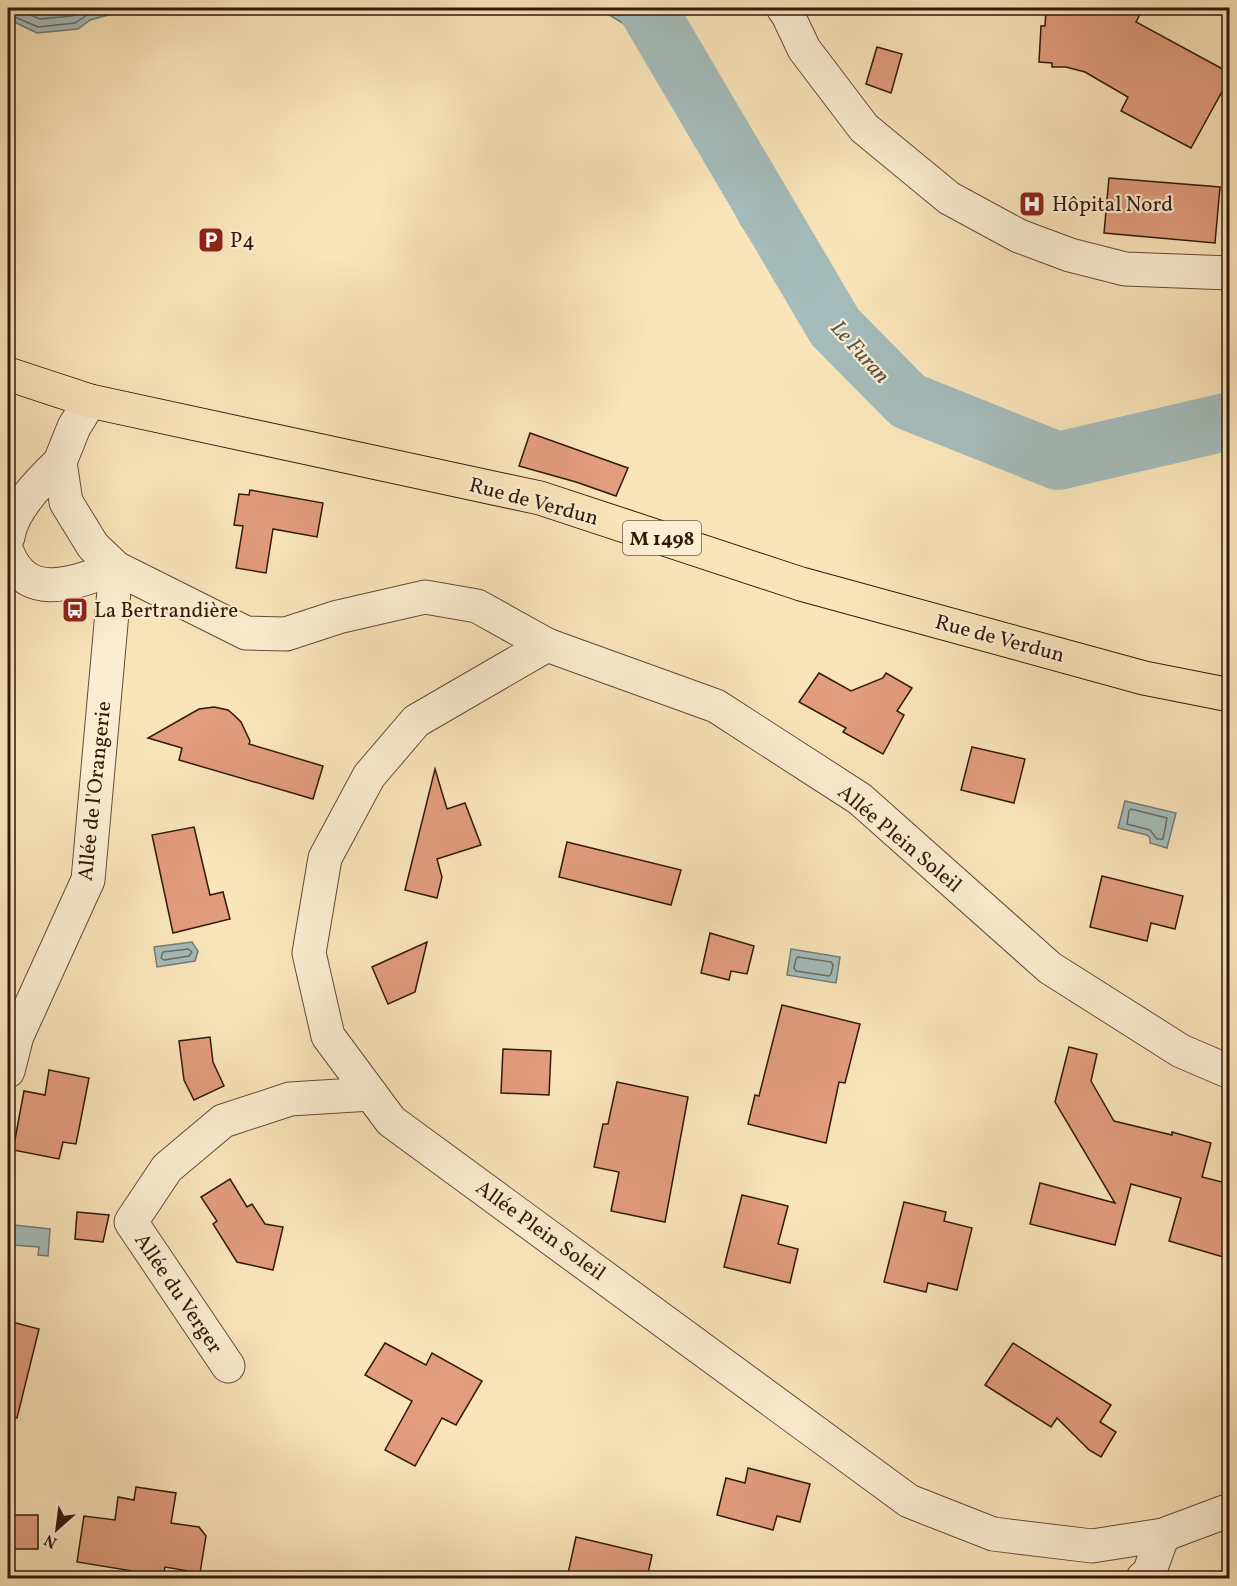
<svg xmlns="http://www.w3.org/2000/svg" width="1237" height="1586" font-family="Vollkorn,serif">
<rect width="100%" height="100%" fill="#fae5ba"/>
<filter id="stains"><feTurbulence type="fractalNoise" baseFrequency=".00333" numOctaves="4"/><feColorMatrix values="0 0 0 0 .2 0 0 0 0 .09 0 0 0 0 .02 0 0 0 .5 -.17"/></filter>
<radialGradient id="worn" r=".72"><stop offset=".6" stop-color="#630" stop-opacity="0"/><stop offset="1" stop-color="#630" stop-opacity=".3"/></radialGradient>
<g fill="#a4bcbb" stroke="#767b75" stroke-width="1.5">
<polygon points="8,8 134,8 90,20 78,29 37,33 8,19"/>
<polygon points="587,8 653,8 677,24 699,61 715,92 724,150 733,171 814,290 829,308 905,371 959,425 1000,440 1033,447 1132,447 1229,424 1229,448 1095,472 1052,475 1003,465 945,442 894,407 855,353 828,335 808,316 764,259 741,224 704,150 698,113 687,77 653,42 608,14"/>
<polygon points="1125,801 1176,813 1167,848 1150,843 1150,838 1147,835 1118,828"/>
<polygon points="192,942 198,951 195,961 157,967 154,947"/>
<polygon points="791,949 840,957 836,983 787,975"/>
<polygon points="14,1225 50,1229 48,1256 38,1255 39,1247 12,1245"/>
</g>
<g fill="none" stroke-linecap="round" stroke-linejoin="round">
<g stroke="#6a6a63" stroke-width="1.5">
<polyline points="14,8 40,19 72,16 86,8"/>
<polyline points="606,8 657,37 692,74 703,111 710,148 715,159 719,160 721,157 709,93 694,63 673,29 653,14 650,8"/>
<polyline points="8,14 38,27 75,23 87,15 113,8"/>
<polyline points="1230,431 1132,453 1033,453 998,446 955,429 901,376 825,312 809,293 730,177 725,177 746,220 769,256 813,312 832,331 860,349 898,402 948,437 1004,459 1053,469 1095,466 1230,443"/>
<polygon points="1131,809 1167,818 1163,839 1157,839 1150,830 1127,824 1129,811"/>
<polygon points="188,949 192,952 189,956 164,960 161,958 163,952"/>
<polygon points="798,957 831,962 833,965 831,974 829,976 796,971 794,968 796,959"/>
</g>
<polyline stroke="#a4bcbb" stroke-width="58" points="647,8 835,327 908,401 1058,461 1230,421"/>
</g>
<g fill="#e29c7e" stroke="#31190b" stroke-width="1.5">
<polygon points="1050,8 1143,8 1136,22 1230,73 1230,77 1191,148 1121,111 1128,97 1085,72 1066,67 1052,67 1052,63 1039,62 1041,26 1045,26 1046,10 1050,10"/>
<polygon points="877,47 902,54 891,93 866,84"/>
<polygon points="1109,178 1220,187 1215,243 1104,233"/>
<polygon points="530,433 628,468 616,496 576,482 519,466"/>
<polygon points="250,490 323,503 317,537 273,529 266,573 236,568 243,526 234,525 239,494 249,495"/>
<polygon points="819,673 851,691 883,678 886,673 912,688 897,711 904,715 883,754 843,732 846,728 799,702"/>
<polygon points="214,707 228,710 235,716 241,722 250,741 249,744 323,766 313,799 179,760 182,748 148,738 199,709"/>
<polygon points="972,747 1025,759 1014,803 961,790"/>
<polygon points="435,769 447,809 465,803 481,845 437,859 442,877 437,898 405,890"/>
<polygon points="194,827 210,895 223,892 230,919 173,933 152,835"/>
<polygon points="567,842 681,870 671,905 559,877"/>
<polygon points="1102,876 1183,896 1175,929 1151,923 1147,941 1090,927"/>
<polygon points="710,933 754,946 747,974 731,971 729,980 701,973"/>
<polygon points="427,942 415,992 388,1004 372,967"/>
<polygon points="782,1005 860,1024 845,1083 839,1082 826,1143 748,1124 755,1095 759,1096"/>
<polygon points="210,1037 213,1062 224,1086 194,1100 184,1080 179,1041"/>
<polygon points="1069,1047 1097,1054 1091,1081 1114,1121 1172,1135 1172,1132 1211,1143 1202,1177 1230,1184 1230,1259 1169,1241 1181,1198 1131,1184 1115,1245 1030,1224 1040,1183 1115,1203 1055,1102"/>
<polygon points="503,1049 551,1051 549,1095 501,1093"/>
<polygon points="49,1070 89,1078 76,1144 63,1142 59,1159 13,1150 24,1091 45,1095"/>
<polygon points="617,1082 688,1097 665,1222 611,1211 619,1172 594,1167 603,1124 608,1124"/>
<polygon points="230,1179 247,1207 252,1204 265,1224 283,1227 273,1270 237,1262 213,1224 217,1221 201,1197"/>
<polygon points="742,1195 788,1206 778,1244 798,1249 790,1283 724,1267"/>
<polygon points="904,1202 946,1212 944,1221 972,1228 957,1290 928,1283 926,1292 884,1282"/>
<polygon points="77,1212 109,1215 103,1242 75,1239"/>
<polygon points="8,1321 39,1329 17,1418 8,1417"/>
<polygon points="385,1343 426,1365 432,1353 482,1381 456,1425 442,1418 415,1466 385,1450 412,1401 365,1375"/>
<polygon points="1013,1343 1111,1405 1100,1422 1116,1432 1101,1457 1089,1450 1057,1418 1051,1427 985,1385"/>
<polygon points="748,1468 810,1484 800,1522 777,1516 773,1530 717,1515 726,1478 745,1483"/>
<polygon points="136,1487 176,1493 171,1523 199,1527 206,1536 200,1573 165,1567 163,1576 77,1562 84,1516 115,1520 118,1497 134,1500"/>
<rect x="8" y="1515" width="30" height="34"/>
<polygon points="576,1537 652,1555 647,1578 567,1578"/>
</g>
<g fill="none" stroke-linecap="round" stroke-linejoin="round">
<g stroke="#634c37" stroke-width="35">
<g id="minor">
<polyline points="783,8 788,15 804,49 864,128 949,198 1019,236 1070,255 1125,269 1230,273"/>
<polyline points="90,401 74,427 60,462 66,502 93,546 116,568 246,633 286,634 338,617 425,597 477,606 547,645 716,706 860,799 1050,968 1181,1051 1230,1072"/>
<path d="M8,537C12,509 41,480 60,462"/>
<path d="M8,554C29,604 78,581 116,568"/>
<polyline points="547,645 416,721 369,776 325,858 309,953 328,1036 391,1121 909,1501 993,1534 1092,1546 1163,1535 1230,1510"/>
<polyline points="8,1071 17,1036 88,880 116,568"/>
<polyline points="228,1366 131,1222 167,1168 223,1121 290,1099 371,1094"/>
<polyline points="1143,1578 1149,1573 1163,1535"/>
</g>
</g>
<g stroke="#31190b" stroke-width="35">
<polyline id="major" points="8,374 90,401 540,498 801,584 1144,678 1230,695"/>
</g>
<use href="#minor" stroke="#fceed2" stroke-width="33"/>
<use href="#major" stroke="#fae5ba" stroke-width="33"/>
</g>
<defs>
<g id="hospital-square" transform="scale(1.35)"><rect x="-9" y="-9" width="18" height="18" rx="4" fill="#8f2418" stroke="#fceed2"/><path d="M-5-5h3v3.5h4V-5h3V5h-3V1.5h-4V5h-3Z" fill="#fff"/></g>
<g id="parking-square" transform="scale(1.35)"><rect x="-9" y="-9" width="18" height="18" rx="4" fill="#8f2418" stroke="#fceed2"/><path d="M-3.5-5.5H1a3.5 3.5 0 0 1 0 7H-1V5.5H-3.5ZM-1-3.4V-.6H.8a1.4 1.4 0 0 0 0-2.8Z" fill="#fff"/></g>
<g id="bus-square" transform="scale(1.35)"><rect x="-9" y="-9" width="18" height="18" rx="4" fill="#8f2418" stroke="#fceed2"/><path d="M-5-6H5V4H4V6H2V4H-2V6H-4V4H-5ZM-3.5-4V0h7V-4ZM-3.5 1.2v1.5H-2V1.2ZM2 1.2v1.5H3.5V1.2Z" fill="#fff"/></g>
</defs>
<g fill-rule="evenodd">
<use href="#hospital-square" x="1032" y="204"/>
<use href="#parking-square" x="211" y="240"/>
<use href="#bus-square" x="75" y="610"/>
</g>
<g text-anchor="middle" stroke-width="4.5" stroke-linejoin="round" paint-order="stroke">
<rect fill="#fceed2" stroke="#6e5947" stroke-width="1.5" x="623" y="521" width="78" height="34" rx="4.5"/>
<g font-size="20" font-weight="bold" fill="#31190b">
<text x="662" y="545">M 1498</text>
</g>
<g font-size="21" fill="#31190b" stroke="#fceed2" text-anchor="start">
<text x="1052" y="211">Hôpital Nord</text>
<text x="230" y="247">P4</text>
<text x="94" y="617">La Bertrandière</text>
</g>
<g font-size="21" fill="#31190b" stroke="#fceed2">
<text transform="translate(534 501) rotate(15)" y="7">Rue de Verdun</text>
<text transform="translate(1000 638) rotate(15)" y="7">Rue de Verdun</text>
<text transform="translate(94 791) rotate(-84)" y="7">Allée de l'Orangerie</text>
<text transform="translate(900 838) rotate(40)" y="7">Allée Plein Soleil</text>
<text transform="translate(541 1230) rotate(36)" y="7">Allée Plein Soleil</text>
<text transform="translate(179 1293) rotate(56)" y="7">Allée du Verger</text>
</g>
<g font-size="22" font-style="italic" fill="#595249" stroke="#fceed2">
<text transform="translate(861 351) rotate(48)" y="8">Le Furan</text>
</g>
</g>
<rect width="1237" height="1586" fill="none" stroke="#fae5ba" stroke-width="30"/>
<rect x="9" y="9" width="1219" height="1568" fill="none" stroke="#31190b" stroke-width="3"/>
<rect x="15" y="15" width="1207" height="1556" fill="none" stroke="#31190b" stroke-width="1.5"/>
<g transform="translate(57 1529) rotate(208)" stroke="#fceed2" stroke-width="4.5" paint-order="stroke">
<path d="M0-4.5L10 22L0 15L-10 22Z" fill="#31190b"/>
<text y="-9" font-size="16" font-weight="bold" text-anchor="middle" fill="#31190b">N</text>
</g>
<rect width="100%" height="100%" filter="url(#stains)"/>
<rect width="100%" height="100%" fill="url(#worn)"/>
</svg>
